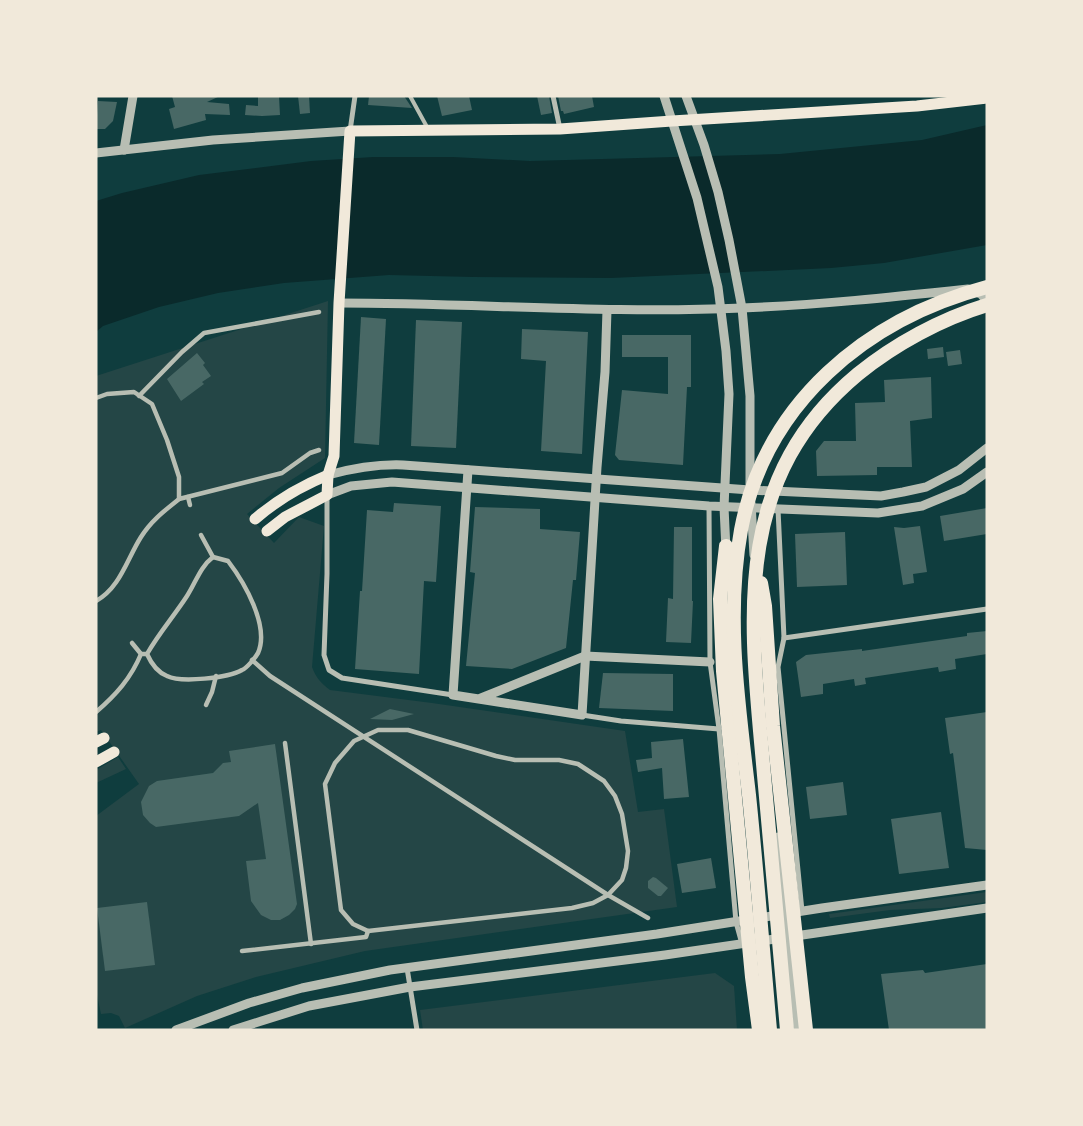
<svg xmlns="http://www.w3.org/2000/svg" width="1083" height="1126" font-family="Overpass,sans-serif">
<rect width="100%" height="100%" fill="#0f3d3e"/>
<g fill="#244646">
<path d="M328,301L325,458L279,488L247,514L274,543L299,517L324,526L312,667C316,678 321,683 330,690L432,703L625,731L638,812L664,809L677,907L365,951L256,977L197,996L125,1028L119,1016L111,1013L101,1014L96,990V816L139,784L101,730L96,732V376Z"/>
<polygon points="118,757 126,769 96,783 96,770"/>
<polygon points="987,892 987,902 942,908 890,910 830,918 829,914"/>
<polygon points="715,973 734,986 737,1030 423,1030 420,1010"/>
</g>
<polygon fill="#0a2a2b" points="987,125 987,245 884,263 831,268 611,278 473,277 389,275 284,283 218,293 159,307 103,326 96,332 96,201 122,193 199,175 311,161 373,157 453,157 530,161 780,154 922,140"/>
<g fill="#486865">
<polygon points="172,96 220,96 207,102 229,104 230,115 205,114 206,120 174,129 169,109 175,107"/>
<polygon points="258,96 279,96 280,115 262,116 245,115 246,105 258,106"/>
<polygon points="298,96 309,96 310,113 300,114"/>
<polygon points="369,96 404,96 412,108 368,105"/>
<polygon points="437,96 469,96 472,110 442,116"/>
<polygon points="537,96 549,96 552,113 541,115"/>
<polygon points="558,96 592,96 594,107 564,114 563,111 561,111"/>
<polygon points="98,101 117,102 113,121 105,129 96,129"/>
<polygon points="361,317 386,319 379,445 354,443"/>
<polygon points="416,320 462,322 456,448 411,446"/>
<polygon points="522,329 588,332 582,454 541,451 546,361 521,359"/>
<polygon points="622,335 691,335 691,387 687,387 683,465 619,460 615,455 622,390 668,394 668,357 622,357"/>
<polygon points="943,347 944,357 928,359 927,349"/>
<polygon points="960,350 962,364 948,366 946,352"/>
<polygon points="197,353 205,363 203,365 211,376 202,382 204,384 181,401 167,379"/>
<polygon points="931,377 932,418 910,421 912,467 877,467 877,475 817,476 816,451 824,441 856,441 855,403 885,402 884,380"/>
<polygon points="394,503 441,506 436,582 424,581 419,674 355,669 360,591 362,591 367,510 393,512"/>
<polygon points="475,507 540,509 540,529 580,532 576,580 573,580 566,648 512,669 466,666 475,573 470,572"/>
<polygon points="987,508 987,534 944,541 940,516"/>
<polygon points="920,526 927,572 913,574 914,583 903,585 894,527 904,528"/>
<polygon points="674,527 692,527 692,601 693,601 691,643 666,642 668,598 673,599"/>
<polygon points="845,532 847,585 797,587 795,534"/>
<polygon points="987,631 987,654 955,659 956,669 939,672 938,667 865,678 866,684 855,686 854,679 823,684 823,694 801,697 796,662 806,655 862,649 862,651 967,636 967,633"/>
<polygon points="603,673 673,674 673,711 599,708"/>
<polygon points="390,709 414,714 392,720 370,719"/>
<polygon points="987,712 987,850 965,848 953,753 950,754 945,718"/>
<polygon points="683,739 689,797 664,799 662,768 638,772 636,760 652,758 651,742"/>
<polygon points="275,744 297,904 295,909 289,915 280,920 271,920 261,915 251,901 246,861 266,859 258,803 239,816 156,827 150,823 143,815 141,802 149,786 157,781 213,773 223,763 231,762 229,751"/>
<polygon points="843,782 847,815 810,819 806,787"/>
<polygon points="941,812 949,868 899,874 891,819"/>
<polygon points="711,858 716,888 682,893 677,864"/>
<polygon points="653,877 656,878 668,888 661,896 658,896 648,888 648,881"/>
<polygon points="147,902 155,965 105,971 97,908"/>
<polygon points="987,964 987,1030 889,1030 881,974 923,970 925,973"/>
</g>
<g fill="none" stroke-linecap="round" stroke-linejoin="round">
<polyline stroke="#b8beb3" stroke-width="4" points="410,96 427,127"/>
<g stroke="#b8beb3" stroke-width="4.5">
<polyline points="139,396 182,352 204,333 319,312"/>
<path d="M96,398L107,394L134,392L152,404L167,440L179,477V499C164,511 151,521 141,537C127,559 120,588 96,601"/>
<polyline points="188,497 190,505"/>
<polyline points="179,499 282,473 310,453 319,450"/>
<polyline points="201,535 213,557"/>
<path d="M213,557L228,561C244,582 270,626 258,653C255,658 247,668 242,670C228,678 181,683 167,676C157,672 151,663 147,654C159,633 174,616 187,596C196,582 200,567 213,557Z"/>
<polyline points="132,643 141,654"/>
<polyline points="252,660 270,676 608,895 648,918"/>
<polyline points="206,705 212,692 216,676"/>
<path d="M96,712C116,695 131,678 141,654H147"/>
<polygon points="378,730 408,730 496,756 515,760 559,760 578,764 604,781 615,796 622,814 628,851 626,868 622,880 608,895 593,903 572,908 368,931 353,924 341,910 325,784 335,763 354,741"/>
<polyline points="285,743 311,944"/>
<polyline points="242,951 366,937 368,931"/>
</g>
<g stroke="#b8beb3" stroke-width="5">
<polyline points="553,96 560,129"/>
<polyline points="350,131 355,96"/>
<polyline points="327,496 327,574 324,655 329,670 342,678 453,695"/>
<polyline points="709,506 710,662 719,729 736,922 742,944"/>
<polyline points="778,509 784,638 778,667 802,911"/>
<polyline points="784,638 987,609"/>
<polyline points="582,715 621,721 719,729"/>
<polyline points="407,968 417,1030"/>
</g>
<g stroke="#b8beb3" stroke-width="9">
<polyline points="664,96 697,198 718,287 726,351 729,394 724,507 726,550"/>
<polyline points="686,96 704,145 718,192 729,240 742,308 750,396 750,485"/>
<polyline points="124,150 133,96"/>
<polyline points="96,153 213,140 350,131"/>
<path d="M339,303C473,303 608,314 742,308C818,305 893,297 968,289L981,294L987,301"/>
<polyline points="468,470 453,695 582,715 597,467 605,372 607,310"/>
<path d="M328,475C354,468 377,464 403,465L750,490L881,496L903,492L926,487L959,470L987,448"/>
<polyline points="327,495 351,486 392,482 709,506 878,513 922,506 963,489 987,472"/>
<polyline points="751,503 754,555"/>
<polyline points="481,698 585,656 710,662"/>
<polyline points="778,837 798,1030"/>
<polyline points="176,1030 249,1003 302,988 390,970 657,934 822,908 987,885"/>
<polyline points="233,1030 309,1006 410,987 665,955 987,908"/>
</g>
<g stroke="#f1e9da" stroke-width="11">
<path d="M255,519C277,500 301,486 328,475"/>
<polyline points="267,531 285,517 327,495 328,475 334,456 339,303 350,131 560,129 672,121 917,106 987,98"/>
<polyline points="96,742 104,738"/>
<polyline points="96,762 114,752"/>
</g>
<g stroke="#f1e9da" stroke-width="14">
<polyline points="726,546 720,599 723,671 752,977 759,1030"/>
<polyline points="761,583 765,606 773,726 806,1030"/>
<path d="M770,1030C763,952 757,873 749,795C739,708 725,618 741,530C765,403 866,319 987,287"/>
<path d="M787,1030C780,945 772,860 764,775C751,626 728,482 858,374C895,344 941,319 987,305"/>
</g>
</g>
<rect width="1083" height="1126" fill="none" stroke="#f1e9da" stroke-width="195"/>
</svg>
